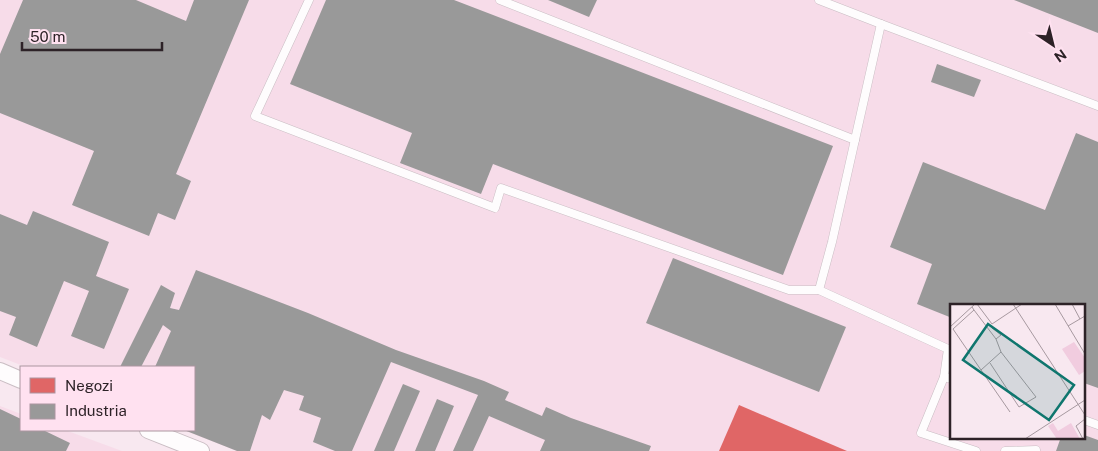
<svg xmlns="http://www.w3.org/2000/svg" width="1098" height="451" font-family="'Public Sans',sans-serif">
<rect width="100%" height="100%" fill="#f8e8f0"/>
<g fill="#f7dce9" fill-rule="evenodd">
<path d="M0,0H1098V451H237L183,430H194V367H26L0,357ZM952,305H1084V437H952Z"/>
<polygon points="0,406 21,414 21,430 65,430 122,451 0,451"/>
</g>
<polygon fill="#e06666" points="739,405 847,451 719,451"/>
<g fill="#999">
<polygon points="23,0 136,0 186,21 194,0 249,0 176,174 191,181 175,220 158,213 149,236 72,205 94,151 0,113 0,54"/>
<polygon points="326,0 454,0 833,146 783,275 493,164 481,194 400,163 412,133 290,84"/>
<polygon points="548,0 597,0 589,17"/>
<polygon points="1014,0 1098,0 1098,33"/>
<polygon points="937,64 981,80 974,97 931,82"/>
<polygon points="1076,133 1098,142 1098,388 1084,383 1084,305 952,305 952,318 917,304 932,264 890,247 923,162 1045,210"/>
<polygon points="33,211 109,242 96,276 129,289 104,349 71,336 89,291 64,281 37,347 9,335 16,317 0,311 0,214 27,225"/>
<polygon points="673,258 846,327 819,392 646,323"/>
<polygon points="196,270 308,313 396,350 484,381 509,392 505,400 542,416 546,407 571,418 651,446 649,451 540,451 545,440 489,416 473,451 453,451 478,395 391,362 352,451 335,451 313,442 321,418 299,410 304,396 284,390 270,420 262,415 250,451 237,451 184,430 194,430 194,367 155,367 171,331 163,325 141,367 120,367 161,285 175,293 170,308 179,310"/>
<polygon points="403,384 420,391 394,451 374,451"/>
<polygon points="437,399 454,406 435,451 415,451"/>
<polygon points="0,409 21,419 21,430 43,430 70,443 66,451 0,451"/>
<polygon points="1084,435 1098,440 1098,451 1056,451 1061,437 1084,437"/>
</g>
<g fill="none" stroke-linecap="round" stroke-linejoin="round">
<g stroke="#c9bdc3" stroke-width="9">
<g id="lane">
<polyline points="309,0 255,116 495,208 501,188 789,290 819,290"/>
<polyline points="500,0 855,140"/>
<polyline points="819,0 881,24"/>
<polyline points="944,377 921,433 976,451"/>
<polyline points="952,379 944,377 948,349 819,290 832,242 881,24 1098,106"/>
<polyline points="1084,420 1098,425"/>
<polyline points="1005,451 1036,450"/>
</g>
</g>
<g stroke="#c9bdc3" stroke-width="18">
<g id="street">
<polyline points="0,371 21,380"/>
<polyline points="148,430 201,451"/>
</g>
</g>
<use href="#lane" stroke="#fefcfd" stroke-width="8"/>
<use href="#street" stroke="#fefcfd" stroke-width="16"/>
</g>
<g transform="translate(950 304)">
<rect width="135" height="135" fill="#f8e8f0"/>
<path d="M124,38L135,54V67L129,71L112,45ZM103,119L108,127L121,119L130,135H107L98,122Z" fill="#f1ccdf"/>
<path fill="none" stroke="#a799a0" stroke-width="1" d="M27,0L42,20L72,0M63,0L135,111M105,0L135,50M122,0L130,15M22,3L24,6L3,25L31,66L51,48L46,35L24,6M118,22L135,12M0,23L25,0M42,24L51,31L46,35M40,59L69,103L86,93L51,48M31,66L60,108M75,135L135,96M133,135L126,122L135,115"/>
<path fill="#0f766e" fill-opacity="0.15" stroke="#0f766e" stroke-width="2.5" d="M38,20L124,81L99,116L13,56Z"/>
<rect width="135" height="135" fill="none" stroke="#2d2227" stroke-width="2.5"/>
</g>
<rect x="20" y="366" width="175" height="65" fill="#ffe1f0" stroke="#ab95a0"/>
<rect x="30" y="378" width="25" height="15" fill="#e06666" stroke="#ab95a0"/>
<text x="65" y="391" font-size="15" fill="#2d2227">Negozi</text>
<rect x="30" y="404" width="25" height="15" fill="#999999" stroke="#ab95a0"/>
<text x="65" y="416" font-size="15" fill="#2d2227">Industria</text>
<g transform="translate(1053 45) rotate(145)" stroke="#ffe1f0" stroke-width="4" paint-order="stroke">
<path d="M0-4L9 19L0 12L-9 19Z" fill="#2d2227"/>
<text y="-8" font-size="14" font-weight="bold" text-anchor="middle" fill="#2d2227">N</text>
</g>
<path d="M22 42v8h140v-8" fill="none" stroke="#2d2227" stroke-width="2.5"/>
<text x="30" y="42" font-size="15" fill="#2d2227" stroke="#ffe1f0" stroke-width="4" paint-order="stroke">50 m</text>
</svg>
